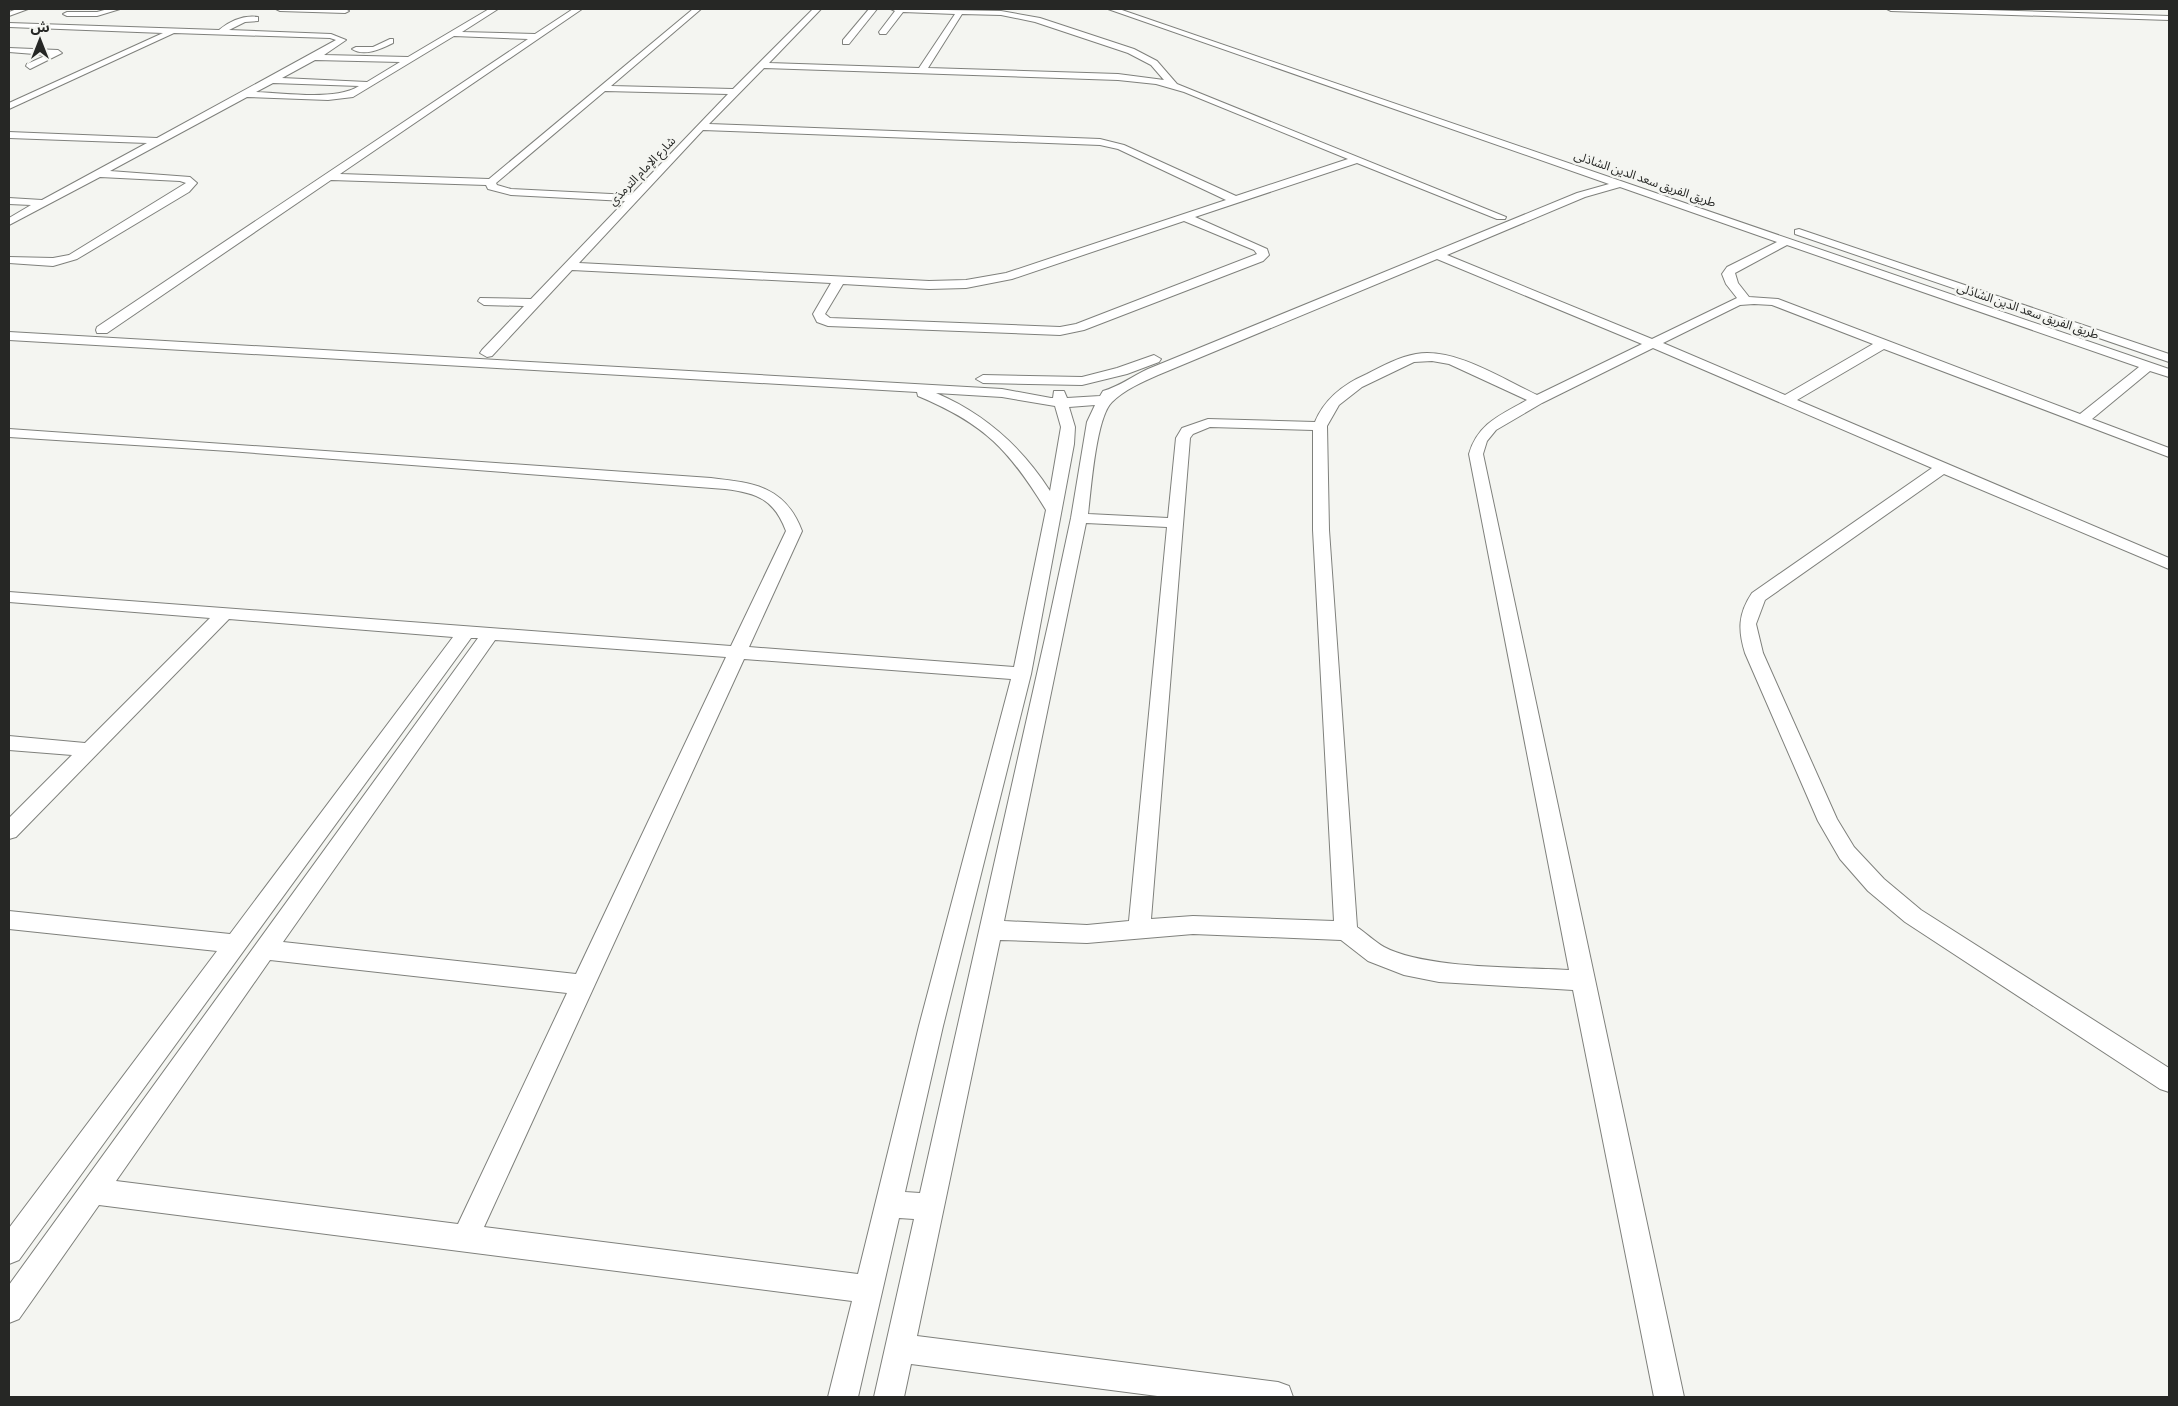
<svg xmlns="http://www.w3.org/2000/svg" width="2178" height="1406" font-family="Manrope,'Noto Sans Arabic',sans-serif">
<rect width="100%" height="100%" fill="#f4f5f1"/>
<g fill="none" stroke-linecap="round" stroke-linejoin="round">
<g stroke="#7f807c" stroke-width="2">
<g id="minor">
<polygon points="17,9 28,9 9,16 9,12"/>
<polygon points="108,9 120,9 97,16 67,16 63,14 67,12 97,12"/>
<polygon points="276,9 345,9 349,11 345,13 280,11"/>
<path d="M489,9H498L462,32L535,34L573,9H582L340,174L489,179L693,9H701L611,86L733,89L813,9H821L769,63L919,68L955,14L903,12L886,34H880L879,32L895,11L891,9L1001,11L1040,18L1134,49L1157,61L1177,84L1506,217L1505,219H1497L1357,163L1195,217L1267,249L1269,255L1263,261L1084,330L1060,335L828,326L817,322L813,314L831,283L572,270L492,356L487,357L480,353L482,350L524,306L484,305L478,301L480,298L531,299L625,201L511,195L488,189L486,185L331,180L107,333H97L96,330L97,327L528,39L454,36L353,97L328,100L247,97L110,171L190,177L197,183L189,192L77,259L53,266L9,263V257L53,258L69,255L186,183L180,181L100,177L9,225V218L31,205L9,204V198L42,200L147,143L9,138V132L157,138L336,40L330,38L174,33L9,109V103L163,33L9,27V23L219,30C230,21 244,15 258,17V21L245,22L229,30L331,34L346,40L324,55L408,57ZM962,14L1001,15L1035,22L1128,53L1151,65L1164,80L1118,74L928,68ZM315,60L400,62L367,82L282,78ZM764,68L1118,80L1156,84L1184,92L1348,159L1236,196L1124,145L1100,139L709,124ZM273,83L359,86C335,101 285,93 256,92ZM605,91L728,94L631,195L511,189L497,185L496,183ZM703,130L1100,145L1118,149L1226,200L1006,273L966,280L929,281L579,263ZM1184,221L1254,250L1257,254L1076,324L1060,327L830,318L825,314L843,284L929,289L966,288L1012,279Z"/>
<polygon points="869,9 877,9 849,44 843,44 843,40"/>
<path d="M1108,9H1119L2169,369V377L2150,371L2092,419L2169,448V457L1884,349L1797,400L2169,558V569L1944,474L1765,600L1756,624L1763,653L1837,819L1854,847L1884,879L1921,910L2169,1068V1092L2160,1089L1905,922L1868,891L1840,859L1818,821L1745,653C1738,630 1738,614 1752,593L1932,468L1653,348L1542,403L1496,430L1487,441L1483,454L1684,1397H1654L1573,990L1439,982L1404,975L1368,961L1341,940L1193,934L1087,943L1000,940L917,1336L1278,1382L1289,1386L1293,1397H1165L911,1364L904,1397H874L914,1219L899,1218L858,1397H828L852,1301L99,1205L19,1319L9,1323V1285L478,638H471L19,1260L9,1264V1228L217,951L9,929V911L230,934L453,637L229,619L16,837L9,839V818L72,755L9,750V736L85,743L210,618L9,602V592L731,646L786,531C774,499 757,493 725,489L229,451L9,437V429L711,478C754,483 785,486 802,531L749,647L1014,667L1046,510C1009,450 985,424 918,396L917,392L9,340V332L1002,389L1051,398H1053L1054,391H1064L1067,398L1100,396L1103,391C1118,387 1133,376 1148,369L1577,193L1609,184ZM1620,187L1777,242L1727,267L1722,274L1726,284L1737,298L1652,339L1447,255L1585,197ZM1787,245L2139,367L2080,414L1778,299L1749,297L1738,283L1735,273ZM1437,259L1642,344L1537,395C1503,379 1454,347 1416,354C1399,357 1382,366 1367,374C1344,384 1325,398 1315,422L1208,419L1182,428L1176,438L1168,518L1088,514C1091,490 1096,417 1112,402C1124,390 1142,382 1158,375ZM1754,304L1772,305L1873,344L1785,395L1663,343L1740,305ZM1432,361L1449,364L1527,400C1501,415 1478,423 1469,454L1569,970C1521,967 1425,969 1384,947C1375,942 1366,933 1357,927L1329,530L1327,426L1339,405L1362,387L1414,362ZM936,393L1002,397L1055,406L1061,427L1050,491C1021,446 985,414 936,393ZM1095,405L1087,422L1071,518L1050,616L920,1193L905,1192L943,1026L1031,674L1074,444L1075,427L1069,407ZM1210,427L1313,430V530L1334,921L1193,916L1151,919L1190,438L1193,434ZM1086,523L1167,527L1129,921L1087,925L1004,921ZM495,640L726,657L576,974L283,942ZM744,659L1011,679L919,1026L858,1274L484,1227ZM270,960L567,993L458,1224L116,1181Z"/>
<polygon points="1887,9 1954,9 2169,16 2169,20 1891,11"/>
<path d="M390,39H393V43C381,49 364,57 352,49L356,47H373Z"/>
<polygon points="9,48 58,50 62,53 30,69 26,66 27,64 47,55 9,52"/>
<polygon points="1799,229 2169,354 2169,362 1795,234 1795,230"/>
<polygon points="1154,355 1161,359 1159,362 1127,374 1082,385 983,383 976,379 983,375 1082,377 1117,368"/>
</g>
</g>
<use href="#minor" fill="#fff" fill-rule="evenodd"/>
</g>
<g text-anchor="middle" stroke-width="5" stroke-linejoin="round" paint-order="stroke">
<g font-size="12" fill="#262725" stroke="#f4f5f1">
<text transform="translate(642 171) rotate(-46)" y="4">شارع الإمام الترمذي</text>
<text transform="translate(1645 179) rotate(19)" y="4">طريق الفريق سعد الدين الشاذلى</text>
<text transform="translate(2028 311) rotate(19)" y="4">طريق الفريق سعد الدين الشاذلى</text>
</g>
</g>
<rect width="2178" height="1406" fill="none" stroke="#262725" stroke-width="20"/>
<g transform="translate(40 40)" stroke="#f4f5f1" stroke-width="4" paint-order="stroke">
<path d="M0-4L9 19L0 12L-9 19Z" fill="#262725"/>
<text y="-8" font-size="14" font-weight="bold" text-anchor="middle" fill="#262725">ش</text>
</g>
</svg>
